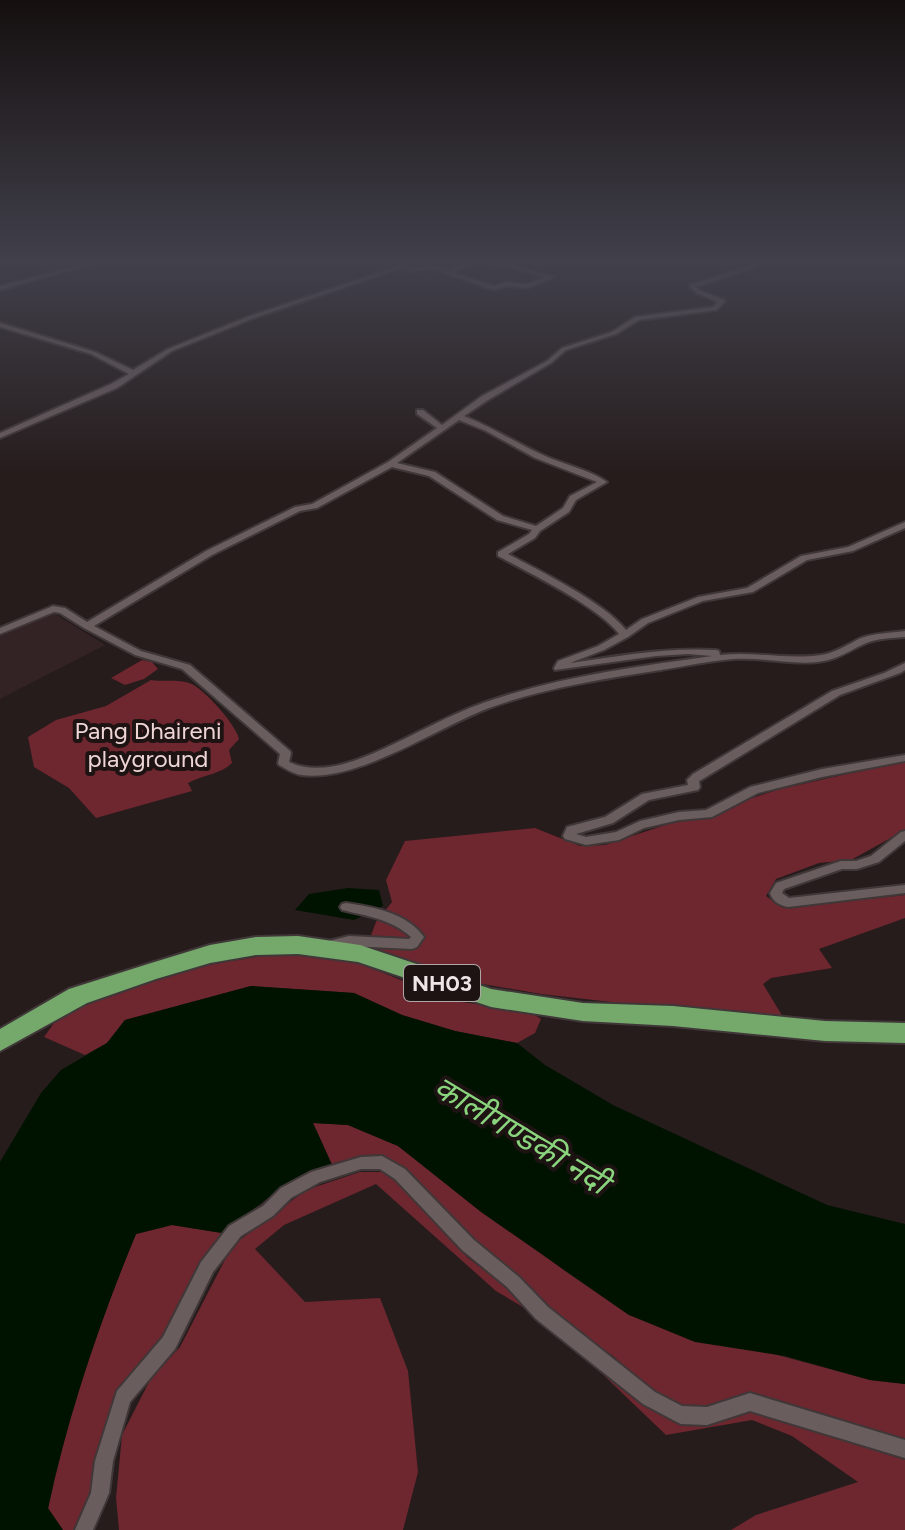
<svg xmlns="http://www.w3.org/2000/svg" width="905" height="1530" font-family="Figtree,'Noto Sans Devanagari',sans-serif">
<rect width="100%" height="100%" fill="#261c1c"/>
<polygon fill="#342324" points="52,612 105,645 0,699 0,636"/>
<g fill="#6e262f">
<polygon points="142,660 152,662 158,669 144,679 125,685 111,678"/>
<path d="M151,680C163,682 178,679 189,683C202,686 237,726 239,739L229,750L232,763C221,774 203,775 188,783L192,791L96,818L69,788L34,767L28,737L56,720L106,706Z"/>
<polygon points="896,763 905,763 905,830 851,860 819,863 776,879 766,896 783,908 905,895 905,918 819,949 832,968 771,978 763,984 786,1022 541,994 471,982 367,946 376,922 392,902 386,880 405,841 535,828 580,846 605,845 677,821 711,819 752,798 780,789"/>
<polygon points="286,952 343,957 454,1001 529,1011 541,1019 535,1033 517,1043 455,1031 402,1015 354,993 251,986 125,1020 107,1043 85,1055 44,1037 64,1009 184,969"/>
<polygon points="313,1123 348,1125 398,1146 565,1271 629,1315 870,1380 905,1384 905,1441 759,1395 736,1397 694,1411 655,1394 612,1355 590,1342 532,1294 388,1159 373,1156 333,1167"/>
<polygon points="360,1172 385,1172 434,1218 468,1258 681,1420 727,1419 752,1408 905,1460 905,1530 731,1530 756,1515 858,1482 792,1436 752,1420 666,1435 548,1322 496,1291 376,1184 284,1225 255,1249 305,1302 380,1298 408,1371 418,1472 403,1530 119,1530 116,1498 122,1435 151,1378 180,1347 232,1246 306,1190"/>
<path d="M172,1225L222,1233L164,1341L121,1389L102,1437L92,1499L76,1530H63L48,1509C68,1415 99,1323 136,1234Z"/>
</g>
<g fill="#001300">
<polygon points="348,888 379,890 383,906 354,920 295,910 309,894"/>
<path d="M251,986L354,993L402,1015L455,1031L517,1043L545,1065L613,1105L827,1205L905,1224V1384L870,1380L785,1356L695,1342L629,1315L481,1212L398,1146L348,1125L313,1123L333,1167L285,1185L222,1233L172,1225L136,1234C99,1323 68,1415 48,1508L63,1530H0V1162L41,1093L61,1070L107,1043L125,1020Z"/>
</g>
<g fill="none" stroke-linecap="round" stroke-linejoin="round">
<g stroke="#403738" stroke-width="4">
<g id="street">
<polygon points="91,262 99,262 0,290 0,286"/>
<polygon points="411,262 419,262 254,318 172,351 117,388 0,438 0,433 111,384 129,374 91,354 0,327 0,323 95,352 133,370 168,349 250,316"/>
<polygon points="466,262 473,262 454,273 494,286 506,282 527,284 545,277 493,263 492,262 500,262 554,277 528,288 506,286 494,290 432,269 409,272 406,270 432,265 449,271"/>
<path d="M754,262H760L754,268L696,287L701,291L724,300L725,301L717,310L639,320L616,334L566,350L551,363L488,400L464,416C492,427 516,443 543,455C564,465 589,469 607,482L576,500L569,512L540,531L535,538L508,554C540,571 604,602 626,630L642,619L698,597L747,588L801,556L848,547L905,522V528L853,551L807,560L753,592L703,601L648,623L628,637L604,650L570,663C619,656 667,647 716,650L719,651L720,655C754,651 787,660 821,655C836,653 848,644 861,638C876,633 890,633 905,631V637C893,638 880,638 869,642C851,649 838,660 818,662C790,665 762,657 733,659C709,661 685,666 661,670C603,679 544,688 489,708C436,728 357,783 301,775C294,774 286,769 279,765L278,763L280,754L182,669L135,655L84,628L60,613L54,612L0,634V628L53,606L65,608L87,622L206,551L295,507L312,504L388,462L437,428L417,414V410H423L442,425L482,396L547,361L562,348L612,332L635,317L713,307L718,302L697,293L690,287V285L750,266ZM459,420L486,431L535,458L597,482L570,496L563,508L536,526L503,516L435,472L397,463ZM392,467L429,476L497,520L532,530L529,534L498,552V556C531,574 597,606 619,634L598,646L558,661L554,668L555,670L656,656L688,654L712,656C635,667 556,677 483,703C449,715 416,734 383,749C354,762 319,776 289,762L291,753L290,751L190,665L141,651L94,626L212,555L300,511L317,508Z"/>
<polygon points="905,663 905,670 900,673 840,695 701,780 699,781 700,787 698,790 649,800 613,823 576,834 586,837 616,832 640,821 679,812 706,810 750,787 822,769 905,755 905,761 822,777 758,793 712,817 679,820 644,828 619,840 586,845 565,839 563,836 567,827 605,817 642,794 688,785 687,780 693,774 832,691 884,673"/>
<path d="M905,831V841L879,862L857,869H842L784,889L782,893L789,898L905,885V893L788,907C779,905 773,902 770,893L776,883L841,861H856L871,856L901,832Z"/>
<path d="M346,903C374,907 407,913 424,937L417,947L412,949L349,946L330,950L325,948L324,945L325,942L349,936L409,939L411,937C391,919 367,916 342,910L340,907L342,904Z"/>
<polygon points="382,1156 405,1169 474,1240 519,1277 548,1307 655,1392 682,1406 707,1407 750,1393 905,1440 905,1458 750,1411 707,1425 681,1424 675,1421 643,1404 536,1319 507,1287 462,1250 395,1179 380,1169 361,1169 320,1182 291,1198 273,1216 241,1236 213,1272 175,1349 130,1402 113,1461 109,1493 93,1530 75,1530 91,1493 95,1461 117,1391 163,1337 201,1262 229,1226 263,1206 281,1188 311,1172 361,1157"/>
</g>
</g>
<g stroke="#403738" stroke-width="4">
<polygon id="highway" points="298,936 360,945 491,989 583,1003 673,1006 825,1021 905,1023 905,1043 825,1041 673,1026 583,1021 491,1007 358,962 298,954 256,955 210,963 156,979 87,1003 0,1051 0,1029 69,989 148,964 210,945 256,937"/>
</g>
<use href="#street" fill="#6a5d5e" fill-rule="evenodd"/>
<use href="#highway" fill="#75a96c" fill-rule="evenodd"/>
</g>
<linearGradient id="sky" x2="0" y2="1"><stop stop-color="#150f0f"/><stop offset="0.55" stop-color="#41404b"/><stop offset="1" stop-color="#41404b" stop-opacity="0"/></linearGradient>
<rect width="905" height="476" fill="url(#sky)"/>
<g text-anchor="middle" stroke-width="8" stroke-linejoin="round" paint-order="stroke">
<rect fill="#1d1313" stroke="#afa6a7" stroke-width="2" x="404" y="965" width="76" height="36" rx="6"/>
<g font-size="22" font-weight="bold" fill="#ede5e6">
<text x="442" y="991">NH03</text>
</g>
<g font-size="24" fill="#efd6d6" stroke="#1d1313">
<text x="148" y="739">Pang Dhaireni<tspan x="148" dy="28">playground</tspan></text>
</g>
<g font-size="32" font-style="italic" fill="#8ad47e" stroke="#1d1313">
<text transform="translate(521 1135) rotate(31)" y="11">कालीगण्डकी नदी</text>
</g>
</g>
</svg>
